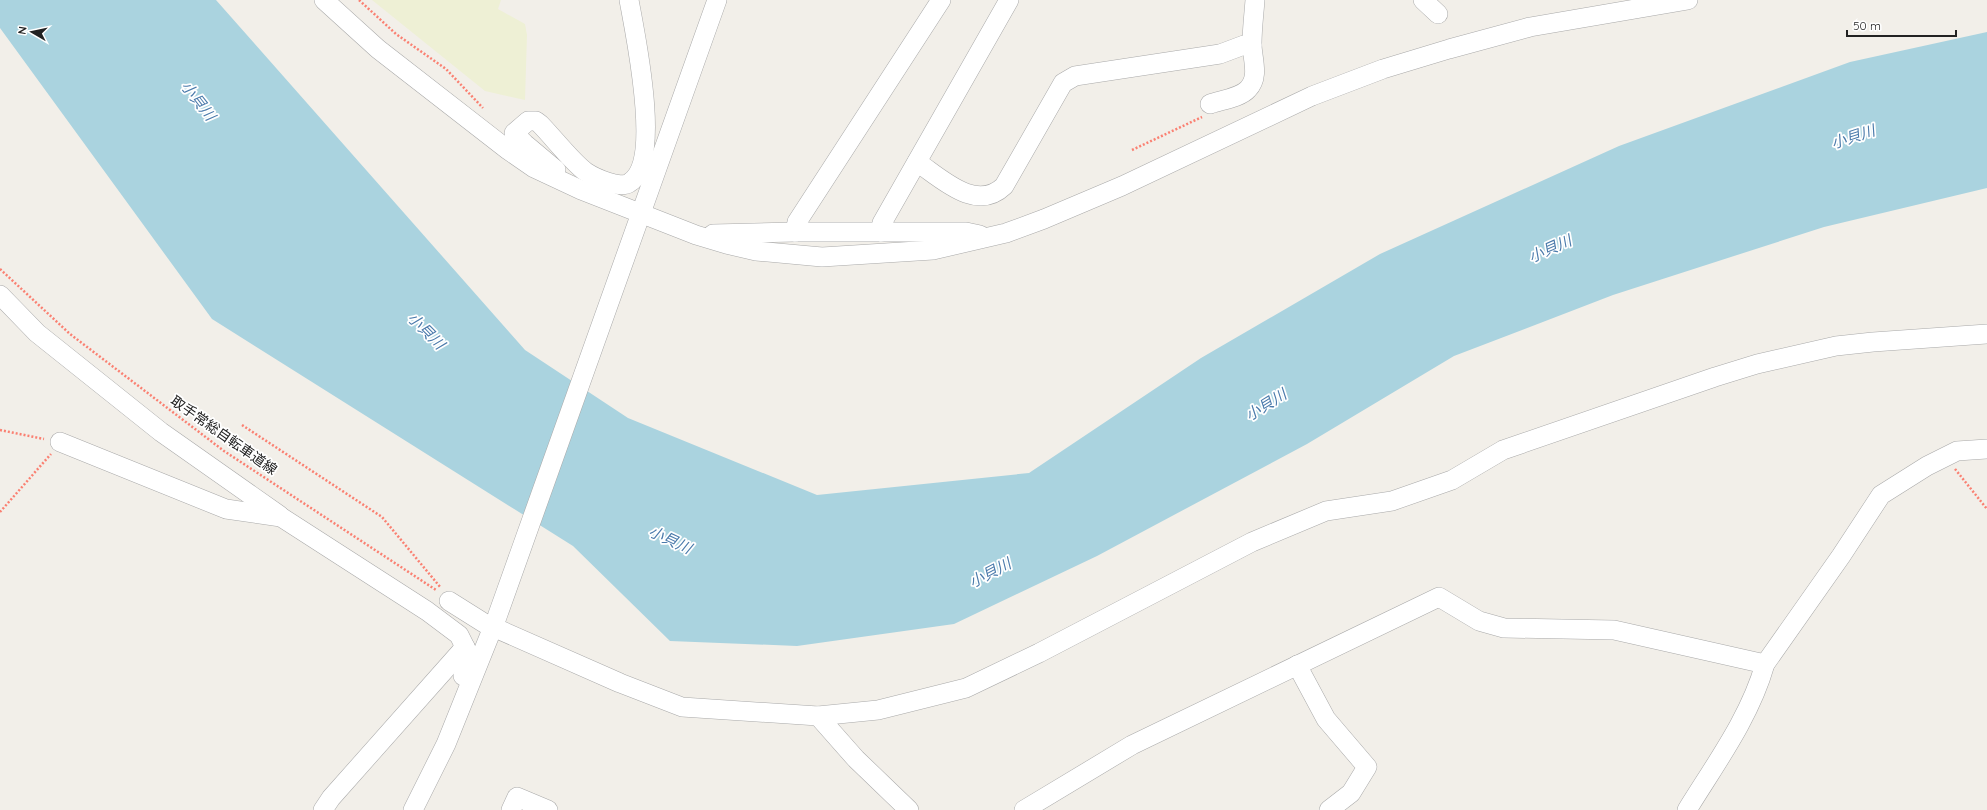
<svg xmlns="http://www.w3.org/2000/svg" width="1987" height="810" font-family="Quicksand,'Noto Sans JP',sans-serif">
<rect width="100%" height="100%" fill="#f2efe9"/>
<polygon fill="#eef0d5" points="372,0 501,0 498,9 525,24 527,35 525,100 485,91"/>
<polygon fill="#aad3df" points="0,0 216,0 525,350 628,418 817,495 1029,473 1201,358 1380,254 1619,146 1850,62 1987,32 1987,188 1824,227 1613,295 1454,356 1307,444 1097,556 954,624 797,646 670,641 573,546 212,319 0,28"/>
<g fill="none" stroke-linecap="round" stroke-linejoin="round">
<g stroke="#a9a9a9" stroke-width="20">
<g id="minor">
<polyline points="324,0 378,49 508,150 534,168 581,190 696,235 726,244 756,251 822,257 933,250 1006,233 1044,219 1122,186 1312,96 1383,69 1449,49 1530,27 1688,0"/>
<polyline points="1423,0 1438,14"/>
<path d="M1210,104C1221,100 1240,98 1248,89C1260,77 1252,58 1252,44C1252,29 1254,14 1255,0"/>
<path d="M917,162C941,178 976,213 1004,186L1063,83L1075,76L1220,54L1244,45H1252"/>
<path d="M556,170L525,144L514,133L528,121H536L540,124C552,136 573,163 586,172C595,178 620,189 629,183C663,164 635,33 629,0"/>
<polyline points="795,232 797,222 941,0"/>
<polyline points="881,232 882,223 1009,0"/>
<polyline points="713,234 795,232 966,232 980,235"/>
<polyline points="0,295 37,333 161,432 279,515"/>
<polyline points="60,442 226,509 281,517 427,611 459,635 469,655 463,676"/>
<polyline points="449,601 484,623 620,683 682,707 818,716 878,710 966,688 1039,653 1252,542 1326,511 1392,501 1452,480 1503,450 1715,377 1757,364 1836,346 1873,342 1987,334"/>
<polyline points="1297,665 1326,719 1367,767 1351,793 1329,810"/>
<polyline points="818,716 856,759 909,810"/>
<polyline points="323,810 331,798 465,647"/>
<polyline points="413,810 446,744 497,617 717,0"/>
<polyline points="511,810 517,797 548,810"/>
<polyline points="1024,810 1132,745 1439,597 1479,621 1504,628 1614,630 1765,664"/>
<path d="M1687,810C1716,763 1750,717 1765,664L1841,556L1881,495L1927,466L1957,451L1987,449"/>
</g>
</g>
<g stroke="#fa8072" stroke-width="2.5" stroke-dasharray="2 2" stroke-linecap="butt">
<polyline points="359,0 396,34 446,69 483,108"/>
<polyline points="1132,150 1202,117"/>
<polyline points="0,269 70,334 224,451 436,590"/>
<polyline points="242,425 382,517 441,588"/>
<polyline points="0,430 44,439"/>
<polyline points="1955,469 1987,509"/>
<polyline points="0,512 51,454"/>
</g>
<use href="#minor" stroke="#fff" stroke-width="19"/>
</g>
<g text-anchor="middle" stroke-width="3.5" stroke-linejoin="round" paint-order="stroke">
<g font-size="14" fill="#222" stroke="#fff">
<text transform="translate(224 435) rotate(35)" y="5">取手常総自転車道線</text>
</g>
<g font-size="15" font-style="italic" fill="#4a7aab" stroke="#fff">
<text transform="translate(198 101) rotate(52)" y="5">小貝川</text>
<text transform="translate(1853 137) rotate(-18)" y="5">小貝川</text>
<text transform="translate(1550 249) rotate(-24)" y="5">小貝川</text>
<text transform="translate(426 331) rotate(45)" y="5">小貝川</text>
<text transform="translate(1266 405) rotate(-32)" y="5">小貝川</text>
<text transform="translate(670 540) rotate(25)" y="5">小貝川</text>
<text transform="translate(990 573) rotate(-28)" y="5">小貝川</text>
</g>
</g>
<g transform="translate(32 32) rotate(279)" stroke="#ffffff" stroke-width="3" paint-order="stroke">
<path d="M0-3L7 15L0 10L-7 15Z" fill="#222222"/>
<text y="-6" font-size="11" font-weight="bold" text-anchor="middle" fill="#222222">N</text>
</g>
<path d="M1847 30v6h109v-6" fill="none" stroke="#222222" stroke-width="2"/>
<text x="1853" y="30" font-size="12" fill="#222222" stroke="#ffffff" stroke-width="3" paint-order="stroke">50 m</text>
</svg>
